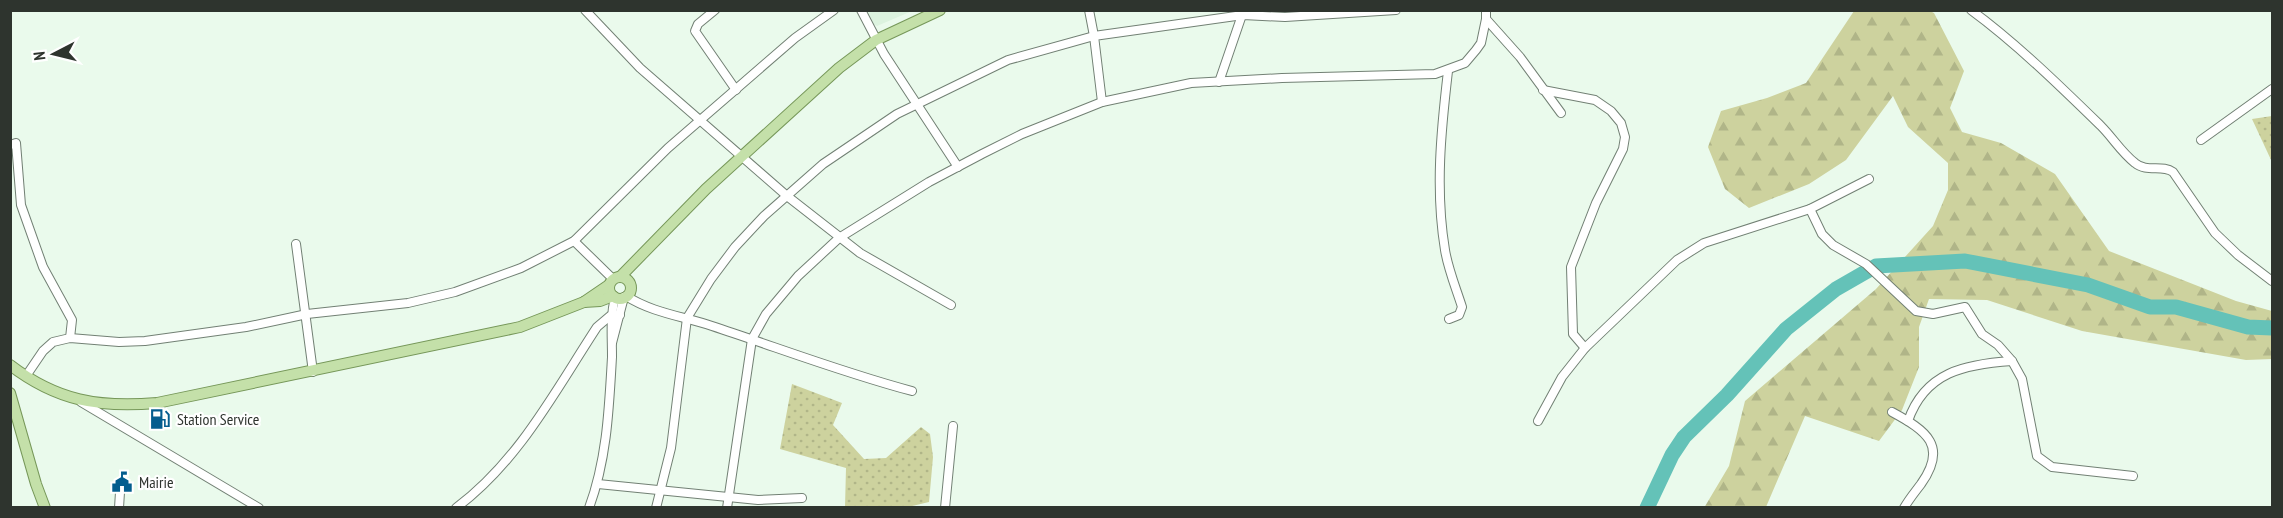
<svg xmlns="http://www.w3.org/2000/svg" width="2283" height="518" font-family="'PT Sans Narrow',sans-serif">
<defs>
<pattern id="grass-dots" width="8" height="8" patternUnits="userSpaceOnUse" patternTransform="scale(1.5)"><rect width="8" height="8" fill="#cdd29e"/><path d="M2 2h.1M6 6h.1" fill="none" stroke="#b0b588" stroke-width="1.8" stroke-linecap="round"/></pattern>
<pattern id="forest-firs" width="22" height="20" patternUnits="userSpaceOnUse" patternTransform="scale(1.5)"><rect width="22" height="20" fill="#cdd29e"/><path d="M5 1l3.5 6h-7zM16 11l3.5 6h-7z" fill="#b0b588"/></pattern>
</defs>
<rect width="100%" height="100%" fill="#eafaec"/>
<polygon fill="#dcf3df" points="867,11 912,11 877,26 873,24"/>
<g fill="url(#grass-dots)">
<polygon points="2272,116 2272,162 2252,119"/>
<polygon points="792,384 842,403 833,425 864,459 886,458 921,427 930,434 933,457 929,502 908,507 845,507 846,468 780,449"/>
</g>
<polygon fill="url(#forest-firs)" points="1928,10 1934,13 1964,71 1950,108 1962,132 2001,143 2055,174 2109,251 2236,301 2272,311 2272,359 2246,360 2082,331 1987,300 1929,299 1919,327 1919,367 1902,410 1879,441 1805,416 1766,507 1704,508 1729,466 1745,401 1876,289 1933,226 1948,190 1948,163 1908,127 1893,96 1846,160 1809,184 1749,208 1725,189 1708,147 1721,111 1767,98 1806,83 1854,11"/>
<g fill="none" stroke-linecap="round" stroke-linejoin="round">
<polyline stroke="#64c2b8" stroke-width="15" points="1647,508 1672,455 1684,437 1727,395 1786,329 1836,289 1876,266 1965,261 2088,285 2150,307 2176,307 2248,327 2272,328"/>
<g stroke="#728074" stroke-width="10">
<g id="minor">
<polyline points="585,10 640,68 787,196 860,253 951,305"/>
<polyline points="715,10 698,24 695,31 736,90"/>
<polyline points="861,10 884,54 958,167"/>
<polyline points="1486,10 1486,19 1520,57 1561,113"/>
<path d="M1971,10C2016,43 2061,87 2101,126C2113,138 2121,152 2135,163C2147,173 2162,164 2173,172L2215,233L2238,255L2272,281"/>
<path d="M1448,71C1441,131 1435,190 1445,250C1448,269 1456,288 1462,307L1459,315L1449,319"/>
<polyline points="1219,82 1243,12"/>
<polyline points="1543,90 1595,100 1611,111 1621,123 1625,137 1623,149 1596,203 1571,267 1573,334 1585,348"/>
<polyline points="1102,102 1094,36 1243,15 1285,17 1396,10"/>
<polyline points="2201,140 2272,89"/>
<polyline points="10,145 16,143 21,205 43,267 72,320 70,338"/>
<polyline points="1810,209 1822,234 1833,245 1866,264 1916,311 1933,314 1965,307 1982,334 1998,345 2012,361 2022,379 2037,456 2052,467 2133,476"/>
<polyline points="574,241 613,279"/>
<polyline points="296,244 313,372"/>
<path d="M626,296C653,313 682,316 712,326C779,348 844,373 912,391"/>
<polyline points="612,343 624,297"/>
<polyline points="26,376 43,351 53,342 70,338 119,342 145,341 246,327 307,314 408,303 455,292 521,268 574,241 668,148 795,38 834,10"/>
<polyline points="81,402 259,508"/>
<path d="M1892,412C1927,431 1948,446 1921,484C1915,492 1909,499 1904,508"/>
<polyline points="1538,421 1562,377 1585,348 1677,260 1704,243 1810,209 1869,179"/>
<path d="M1908,421C1925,372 1965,364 2012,361"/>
<polyline points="598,484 758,500 802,498"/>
<polyline points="119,508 120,492"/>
<path d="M456,508C519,461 555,391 597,327L610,316L620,315"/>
<path d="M589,508C607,459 609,409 612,357C612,336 610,318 615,297"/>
<polyline points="656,508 671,448 687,318 711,279 735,247 764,216 823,164 897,114 1008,60 1094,36 1089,10"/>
<polyline points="727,508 752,339 766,314 798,276 839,238 929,182 982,154 1022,134 1102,102 1191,83 1282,78 1435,74 1465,63 1476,50 1481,43 1486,19"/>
<polyline points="945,508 953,426"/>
</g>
</g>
<g stroke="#769759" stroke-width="12">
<g id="major">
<polyline points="620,277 706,189 839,68 876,40 940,10"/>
<circle cx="620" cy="288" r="11"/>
<polyline points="584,302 600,301 613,296"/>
<path d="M10,365C57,401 99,408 157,403L520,327L584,302L609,285"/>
<polyline points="10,393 36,484 45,508"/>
</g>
</g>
<use href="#minor" stroke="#fff" stroke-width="8"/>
<use href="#major" stroke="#c4e0a9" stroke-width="10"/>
</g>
<defs>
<g id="fuel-bare" transform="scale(1.62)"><path d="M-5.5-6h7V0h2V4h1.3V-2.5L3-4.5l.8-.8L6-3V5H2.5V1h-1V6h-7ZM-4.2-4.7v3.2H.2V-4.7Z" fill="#045d8e" stroke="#fff" stroke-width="2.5" paint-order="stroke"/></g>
<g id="civic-bare" transform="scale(1.62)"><path d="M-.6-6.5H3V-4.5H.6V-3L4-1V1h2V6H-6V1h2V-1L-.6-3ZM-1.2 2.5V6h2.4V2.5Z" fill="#045d8e" stroke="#fff" stroke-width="2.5" paint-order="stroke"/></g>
</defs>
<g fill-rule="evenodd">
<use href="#fuel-bare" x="160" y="419"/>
<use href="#civic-bare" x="122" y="482"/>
</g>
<g text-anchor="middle" stroke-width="4.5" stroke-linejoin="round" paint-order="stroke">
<g font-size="16" fill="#2e342e" stroke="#fff" text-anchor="start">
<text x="177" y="425">Station Service</text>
<text x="139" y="488">Mairie</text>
</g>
</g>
<rect width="2283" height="518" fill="none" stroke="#2e342e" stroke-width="24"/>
<g transform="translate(54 54) rotate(263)" stroke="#ffffff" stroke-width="4.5" paint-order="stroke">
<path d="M0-4.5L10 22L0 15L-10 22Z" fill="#2e342e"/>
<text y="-9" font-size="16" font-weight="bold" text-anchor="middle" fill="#2e342e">N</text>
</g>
</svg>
